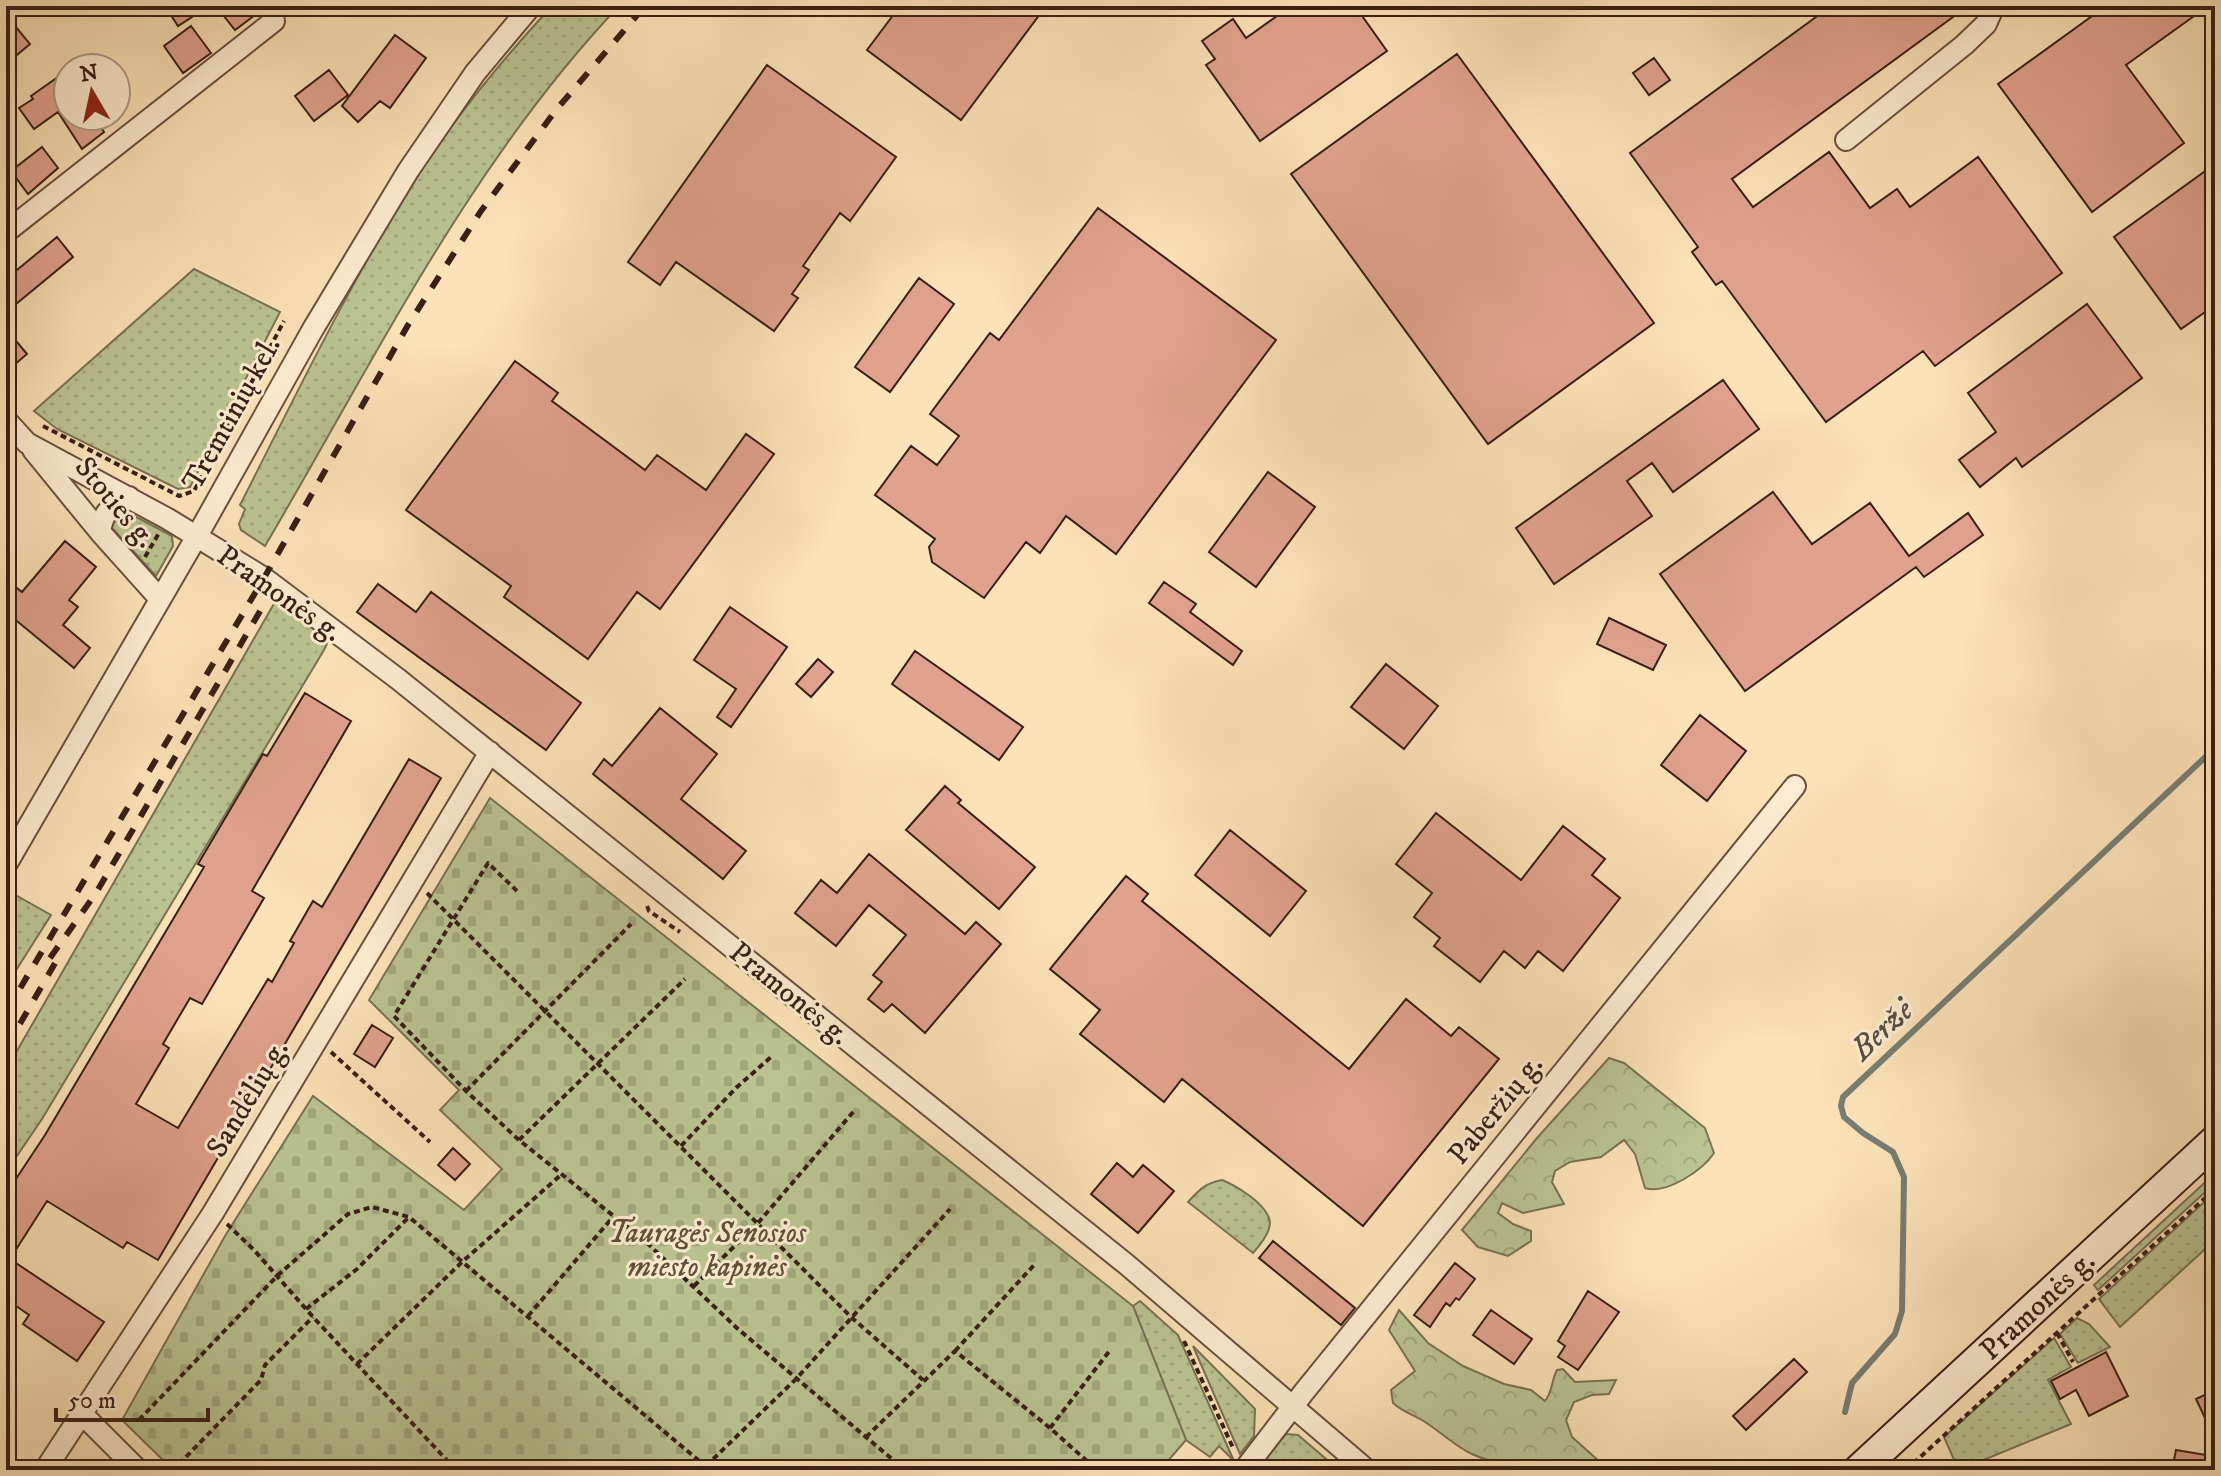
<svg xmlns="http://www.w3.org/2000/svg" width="2221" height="1476" font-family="'IM FELL DW Pica',serif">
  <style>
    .green { fill: url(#green-dots); stroke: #797254; stroke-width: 2 }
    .forest { fill: url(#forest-crowns); stroke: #797254; stroke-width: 2 }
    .cemetery { fill: url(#cemetery-stones); stroke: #797254; stroke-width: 2 }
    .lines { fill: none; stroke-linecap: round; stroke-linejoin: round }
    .stream { stroke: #767e74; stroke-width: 6 }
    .building { fill: #e1a28d; stroke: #381f15; stroke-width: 2 }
    .minor-casing { stroke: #69503e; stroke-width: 24 }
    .secondary-casing { stroke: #381f15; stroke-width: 34 }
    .path { stroke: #381f15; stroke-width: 4; stroke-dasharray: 6 4; stroke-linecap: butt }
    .minor { stroke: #fdecd0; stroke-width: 20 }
    .secondary { stroke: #fdecd0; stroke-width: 30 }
    .rail { stroke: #381f15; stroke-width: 6; stroke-dasharray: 14 14; stroke-linecap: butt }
    .labels { text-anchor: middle; stroke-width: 6; stroke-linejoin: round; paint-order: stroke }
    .street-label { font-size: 30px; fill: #381f15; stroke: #fdecd0 }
    .park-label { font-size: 30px; font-style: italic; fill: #5f513a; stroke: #fdecd0 }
    .water-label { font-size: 32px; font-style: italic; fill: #574e44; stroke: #fdecd0 }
  </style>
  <defs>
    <pattern id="green-dots" width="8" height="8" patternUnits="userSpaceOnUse" patternTransform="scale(2)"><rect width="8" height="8" fill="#bac492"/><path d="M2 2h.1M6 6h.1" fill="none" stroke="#a1a87d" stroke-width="1.8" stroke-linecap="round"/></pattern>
    <pattern id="forest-crowns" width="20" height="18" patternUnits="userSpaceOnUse" patternTransform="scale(2)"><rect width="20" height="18" fill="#bac492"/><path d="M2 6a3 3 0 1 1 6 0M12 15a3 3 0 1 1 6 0" fill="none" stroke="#a1a87d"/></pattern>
    <pattern id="cemetery-stones" width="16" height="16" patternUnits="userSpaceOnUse" patternTransform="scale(2)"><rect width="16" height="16" fill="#bac492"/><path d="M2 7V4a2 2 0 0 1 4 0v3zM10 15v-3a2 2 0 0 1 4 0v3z" fill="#a1a87d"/></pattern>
  </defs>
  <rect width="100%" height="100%" fill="#fce2b7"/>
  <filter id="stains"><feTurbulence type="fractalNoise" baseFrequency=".0025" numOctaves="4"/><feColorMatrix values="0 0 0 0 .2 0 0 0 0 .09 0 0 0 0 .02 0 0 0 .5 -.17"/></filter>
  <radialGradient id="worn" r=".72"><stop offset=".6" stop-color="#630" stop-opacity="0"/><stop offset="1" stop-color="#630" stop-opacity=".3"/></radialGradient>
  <path class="green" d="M552,6H619C470,163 374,361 265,546L241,530L239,524L245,509L240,505C294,399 346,290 410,188C450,123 500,62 552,6Z
    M194,269L280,312L190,487L178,489L57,429L34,411Z
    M119,512H127L172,536L173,546L156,576L112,528V522Z
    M275,602L329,639L324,650L42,1119L6,1172V1070Z
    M12,893L51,915L6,986V903Z
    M2215,1173V1183L2098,1290L2094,1285Z
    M1222,1180C1233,1184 1240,1189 1250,1196C1277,1217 1275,1228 1253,1253L1188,1202C1199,1190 1205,1183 1222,1180Z
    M2215,1192V1240L2120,1327L2099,1299Z
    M1140,1301L1178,1335L1234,1461L1219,1446L1210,1457L1186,1440L1133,1306Z
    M2077,1318L2089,1324L2110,1347L2078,1363L2060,1334Z
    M2054,1338L2071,1367L2048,1380L2071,1424L1969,1466L1956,1464L1944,1437Z
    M1193,1346L1255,1409L1254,1436L1240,1454Z
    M1286,1434L1298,1435L1339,1470H1255Z"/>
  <path class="forest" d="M1609,1058L1624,1063L1705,1128L1714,1153C1703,1170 1666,1195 1645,1188L1635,1154L1624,1140L1601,1157L1570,1162L1555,1171L1552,1182L1564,1204L1523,1213L1502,1203L1498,1213L1513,1224L1531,1231V1241L1508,1256L1478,1247L1462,1230L1537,1138Z
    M1399,1310L1428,1343L1463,1366L1504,1384L1531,1390L1545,1401C1553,1391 1551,1381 1557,1370L1563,1369L1575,1382L1616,1380L1609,1394L1592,1395L1574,1402L1566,1420L1572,1437L1601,1463L1596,1470C1556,1470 1503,1471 1466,1451C1452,1443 1439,1431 1425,1422C1414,1415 1403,1412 1393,1403L1391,1390L1415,1371L1389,1330Z"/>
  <path class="cemetery" d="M490,798L1133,1306L1186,1440L1160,1470H173L122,1420L225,1236L313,1096L464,1210L502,1169L440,1110L459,1090L369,1000Z"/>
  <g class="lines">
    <path class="stream" d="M1845,1412L1852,1383L1895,1334L1902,1311L1904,1177L1893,1152L1863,1133L1844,1117L1841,1106L1843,1097L2215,748"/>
  </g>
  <path class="building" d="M165,6H209L178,26Z
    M216,6H267L235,30Z
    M900,6H1046L961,120L867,50Z
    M1291,6H1355L1387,51L1260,141L1206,65L1215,59L1202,41L1233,19L1246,38Z
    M1831,6H1968L1732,179L1753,207L1829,152L1870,208L1897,189L1910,207L1978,157L2062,273L1935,366L1923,351L1826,422L1722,281L1716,285L1692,252L1698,247L1630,153Z
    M2106,6H2208L2126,65L2184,143L2092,212L1998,84Z
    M6,15L30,44L6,64Z
    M191,26L211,53L183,73L164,46Z
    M395,35L426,58L390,108L380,101L358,122L342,106Z
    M1457,54L1654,323L1488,444L1291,174Z
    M1654,58L1670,80L1649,95L1633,73Z
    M767,65L896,157L850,221L840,213L803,266L809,270L792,294L798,298L774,331L676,262L660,285L628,262Z
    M68,70V116H94L104,132L82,149L58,112L34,129L19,108L33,99L31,96Z
    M329,70L348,95L314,121L295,96Z
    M42,147L58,168L28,194L11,171Z
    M2215,164V305L2181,329L2114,237Z
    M1098,208L1276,340L1116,554L1066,516L1040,553L1026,542L984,598L932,562L929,547L935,539L875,495L911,446L937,465L959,436L930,414L990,333L999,340Z
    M57,237L73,257L16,304L6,292V279Z
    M919,278L954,304L890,392L855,367Z
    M2087,304L2142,378L2022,467L2016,458L1980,487L1959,460L1996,432L1968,393Z
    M6,329L27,354L6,372Z
    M515,361L558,393L552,401L645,470L657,455L706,490L746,434L774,454L660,609L637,592L588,659L504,597L511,586L406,510Z
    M1723,380L1759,429L1673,492L1652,463L1627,481L1652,516L1554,584L1516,528Z
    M1268,472L1315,507L1256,587L1209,552Z
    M1773,492L1812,544L1870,503L1909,556L1968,513L1983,535L1924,577L1916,567L1745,691L1660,574Z
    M65,541L96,567L69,600L78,607L63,625L90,648L74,668L6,612V579L22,592Z
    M1164,582L1196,604L1190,612L1242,651L1233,665L1149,603Z
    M378,584L416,612L431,592L581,703L546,750L357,612Z
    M730,607L787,647L731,727L717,717L736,689L694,660Z
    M1609,618L1666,645L1653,670L1597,644Z
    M915,651L1023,727L999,760L892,684Z
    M818,659L833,672L811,697L796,684Z
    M1386,664L1438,706L1404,749L1351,707Z
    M305,693L351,721L252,891L264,898L202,1004L190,998L163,1044L169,1048L136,1104L178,1128L268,979L272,982L294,943L290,941L313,901L322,907L409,759L441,778L158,1260L127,1242L123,1248L47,1201L10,1259L104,1322L77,1361L23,1324L29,1315L6,1299V1194L45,1135L204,867L198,864L263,754L267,756Z
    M660,708L717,754L681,799L746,851L723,879L593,774L604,759L612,766Z
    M1700,715L1746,751L1707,801L1661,765Z
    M945,786L961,800L958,803L1035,867L999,909L906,830Z
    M1436,813L1521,880L1563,826L1605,859L1592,875L1620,898L1563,971L1538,951L1525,968L1504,951L1480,982L1434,946L1440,938L1414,917L1432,893L1396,864Z
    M1230,830L1306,891L1270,936L1195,875Z
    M869,854L965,934L976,922L1001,944L925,1033L892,1004L884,1012L868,999L882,982L873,975L906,935L869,905L836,946L795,913L821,880L837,893Z
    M1126,876L1148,894L1142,901L1349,1069L1406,999L1451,1036L1459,1027L1499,1059L1363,1226L1182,1079L1164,1102L1080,1034L1100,1010L1050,969Z
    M372,1025L393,1038L375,1067L354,1054Z
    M453,1148L470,1164L455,1180L438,1165Z
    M1117,1163L1133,1177L1143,1165L1174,1191L1138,1233L1091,1194Z
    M1273,1241L1355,1308L1341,1325L1259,1258Z
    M1455,1263L1475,1279L1459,1300L1456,1298L1450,1306L1446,1303L1430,1327L1414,1315Z
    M1588,1291L1619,1312L1578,1370L1558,1357L1565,1346L1558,1341Z
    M1491,1310L1532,1339L1514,1364L1473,1335Z
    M2106,1352L2128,1396L2089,1416L2076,1390L2060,1399L2051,1381Z
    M1794,1359L1807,1372L1746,1430L1733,1416Z
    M2215,1390V1439L2196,1399Z
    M2176,1450L2206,1455L2203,1470H2172Z"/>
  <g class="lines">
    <defs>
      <path id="minor" d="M1846,140L1964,45L1986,24L1994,6
        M6,232L274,21
        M6,420L27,443L168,519L264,578L398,679L1126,1264L1367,1470
        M33,450L100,532L160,599
        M100,532C103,512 111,505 129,497
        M6,865L197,536L313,329L408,171L475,73L531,6
        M82,1414L138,1470
        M45,1470L213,1213L490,752
        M1244,1470L1304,1392L1795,786"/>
      <path id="secondary" d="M1859,1470L2215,1141"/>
    </defs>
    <use href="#minor" class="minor-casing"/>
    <use href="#secondary" class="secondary-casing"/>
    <path class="path" d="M43,426L179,496L194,491L284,321
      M145,557L159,533
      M517,891L488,863L394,1016L466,1091L519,1140L646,1242L738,1329L905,1470
      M427,893L851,1317L923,1380
      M647,906L649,911L680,932
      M331,1052L430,1142
      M466,1091L631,924
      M519,1140L685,979
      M681,1146L737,1087L771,1057
      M227,1224L254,1250L313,1317L456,1470
      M694,1286L758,1223L854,1111
      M306,1309L357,1269L408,1218
      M528,1316L613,1217
      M2057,1333L2073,1362
      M1184,1341L1234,1450
      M955,1351L1035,1264
      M357,1364L462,1262L562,1174
      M139,1420L278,1275L348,1214L372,1207L409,1217L710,1470
      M1050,1428L1111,1349
      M866,1437L955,1351L1050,1428L1097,1470
      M179,1464L261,1380L265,1365L313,1317
      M706,1466L796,1379L950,1209
      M687,1470L697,1461
      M1906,1470L2215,1189"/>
    <use href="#minor" class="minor"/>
    <use href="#secondary" class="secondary"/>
    <path class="rail" d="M50,958L96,893L263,606
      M6,1012L264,578L408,325L481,211L556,110L645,6
      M6,1048L62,951"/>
  </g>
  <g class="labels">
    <g class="street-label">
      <text transform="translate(231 413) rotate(-61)" y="10">Tremtinių kel.</text>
      <text transform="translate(116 502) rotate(50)" y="10">Stoties g.</text>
      <text transform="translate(280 593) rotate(35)" y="10">Pramonės g.</text>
      <text transform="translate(790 993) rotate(39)" y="10">Pramonės g.</text>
      <text transform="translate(247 1098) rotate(-59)" y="10">Sandėlių g.</text>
      <text transform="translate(1495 1109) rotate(-51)" y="10">Paberžių g.</text>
      <text transform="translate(2037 1305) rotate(-43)" y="10">Pramonės g.</text>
    </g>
    <g class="park-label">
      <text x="707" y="1242">Tauragės Senosios<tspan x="707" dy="34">miesto kapinės</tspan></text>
    </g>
    <g class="water-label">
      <text transform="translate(1881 1029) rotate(-43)" y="11">Beržė</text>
    </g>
  </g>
  <rect width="2221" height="1476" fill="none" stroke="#fce2b7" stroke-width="32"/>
  <rect x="8" y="8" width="2205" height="1460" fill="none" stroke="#381f15" stroke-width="4"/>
  <rect x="16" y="16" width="2189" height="1444" fill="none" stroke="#381f15" stroke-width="2"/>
  <g transform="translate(92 92) rotate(351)"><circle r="38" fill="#fdecd0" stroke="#ae9a85" stroke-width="2"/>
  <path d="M0-6L14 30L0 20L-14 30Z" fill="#8f2418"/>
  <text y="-12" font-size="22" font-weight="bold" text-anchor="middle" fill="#381f15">N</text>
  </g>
  <path d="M56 1408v12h152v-12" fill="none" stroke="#381f15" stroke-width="4"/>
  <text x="68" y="1408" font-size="24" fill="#381f15" stroke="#fdecd0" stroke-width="6" paint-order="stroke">50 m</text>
  <rect width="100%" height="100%" filter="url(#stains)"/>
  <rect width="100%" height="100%" fill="url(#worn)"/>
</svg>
